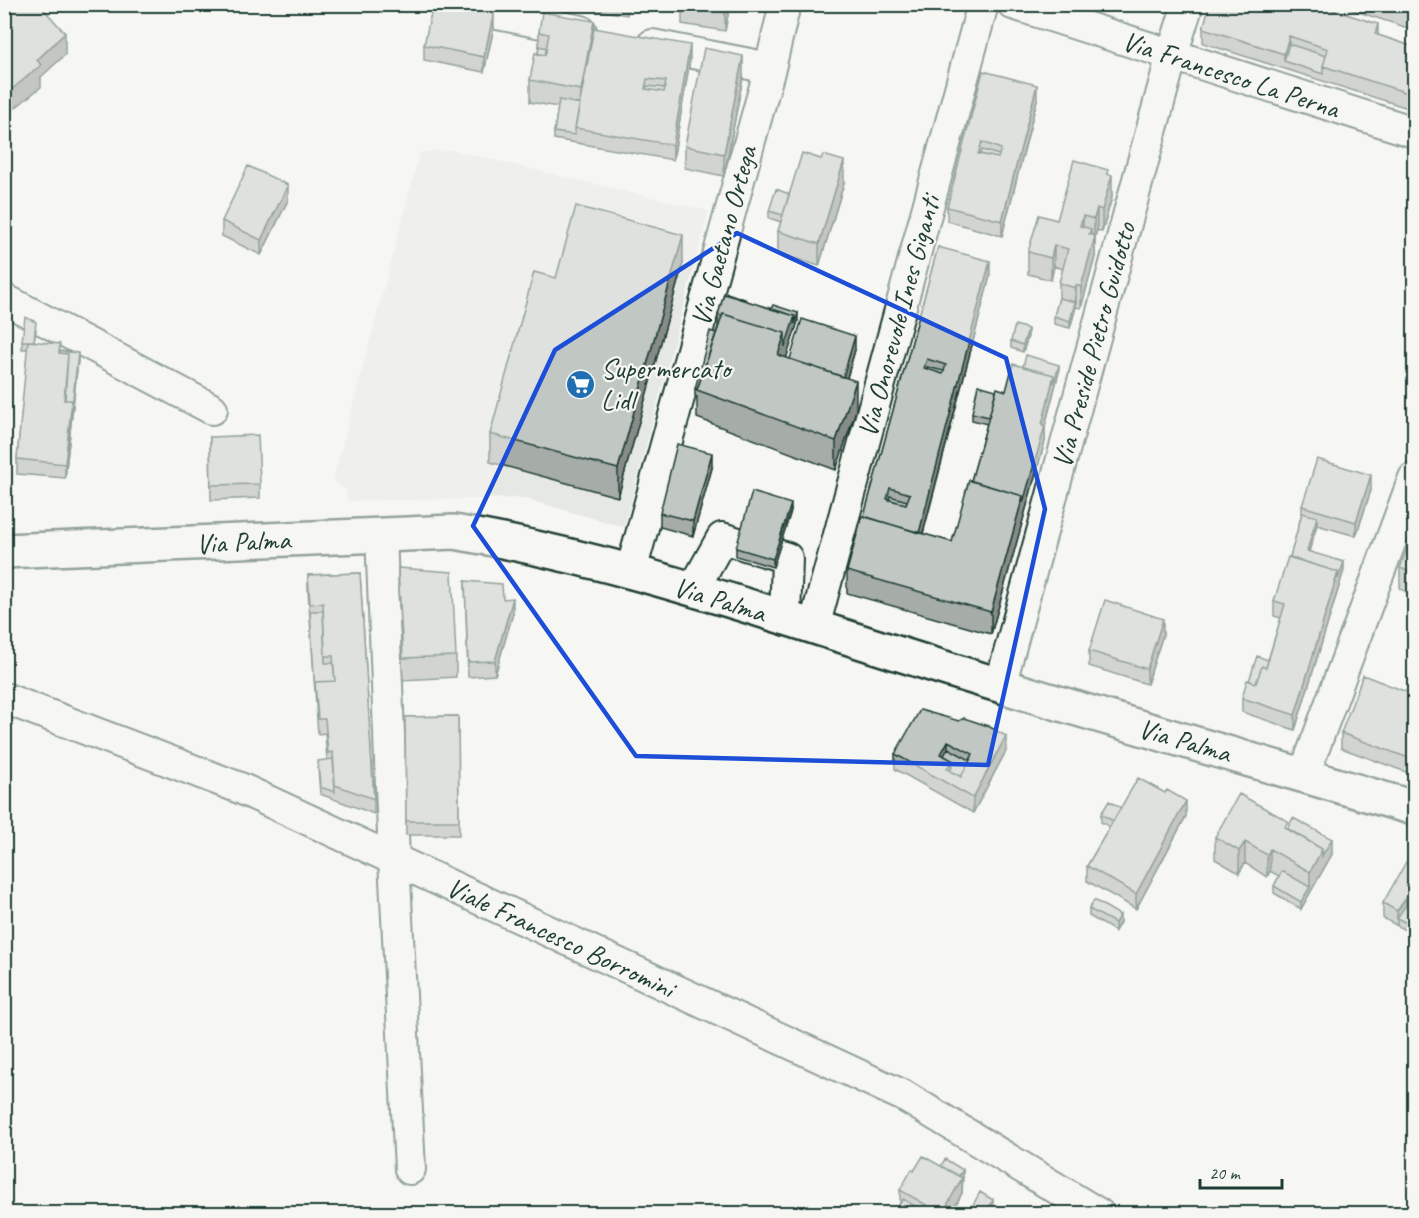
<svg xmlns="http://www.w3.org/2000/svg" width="1419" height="1218" font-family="Caveat,sans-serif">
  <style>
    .built { fill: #e6e8e4 }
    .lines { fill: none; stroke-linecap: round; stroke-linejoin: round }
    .minor-casing { stroke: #1f3d34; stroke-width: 34 }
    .major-casing { stroke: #1f3d34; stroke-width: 38 }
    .minor { stroke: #f6f6f2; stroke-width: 30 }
    .major { stroke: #f6f6f2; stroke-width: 33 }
    .wall { fill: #a6aca8; stroke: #1f3d34; stroke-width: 1.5 }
    .shaded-wall { fill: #878c88; stroke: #1f3d34; stroke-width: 1.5 }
    .building { fill: #c1c8c3; stroke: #1f3d34; stroke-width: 1.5; fill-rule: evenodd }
    .marked { fill: none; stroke: #1d4ed8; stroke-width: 4.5; stroke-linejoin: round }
    .labels { text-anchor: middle; stroke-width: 4.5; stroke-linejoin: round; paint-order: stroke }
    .street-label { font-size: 28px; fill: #1f3d34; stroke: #f6f6f2 }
    .poi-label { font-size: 28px; fill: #1f3d34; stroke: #f6f6f2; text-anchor: start }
  </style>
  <rect width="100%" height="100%" fill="#f6f6f2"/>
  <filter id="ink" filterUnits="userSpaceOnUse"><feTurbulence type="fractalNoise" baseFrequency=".0167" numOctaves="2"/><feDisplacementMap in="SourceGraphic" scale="12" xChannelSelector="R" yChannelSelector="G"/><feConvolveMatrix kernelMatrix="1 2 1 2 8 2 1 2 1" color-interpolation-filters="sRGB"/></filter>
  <g filter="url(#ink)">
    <path class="built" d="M452,150L709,211L624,527L522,498L347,501L346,490L333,480L420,152Z"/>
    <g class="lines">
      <defs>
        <path id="minor" d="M1013,4L1414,132
          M468,8L581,31
          M652,45L770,68
          M4,299L212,409
          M381,534L394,860L410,1169
          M631,571L770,68L785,4
          M693,590L722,538L787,558L785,619
          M814,627L983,4
          M1000,686L1172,55L1188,4
          M4,698L240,788L904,1096L1099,1214
          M1304,775L1414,478"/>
        <path id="major" d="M4,551L454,532C616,559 771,614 928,663C1089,714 1252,760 1414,808"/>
      </defs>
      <use href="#minor" class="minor-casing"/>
      <use href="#major" class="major-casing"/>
      <use href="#minor" class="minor"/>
      <use href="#major" class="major"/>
    </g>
    <path class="wall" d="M578,4H629L627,15L578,7Z
      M682,4H730L725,31L682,24Z
      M1334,4H1414V30Z
      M494,27L484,72L424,60V45Z
      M594,28L690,60L673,160L554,139V132L558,107L530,102V80L538,54L539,46V32Z
      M1203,28L1378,35L1414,47V110L1203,43Z
      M983,71L1037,100L1002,236L947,221V207Z
      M743,77L724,176L685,168V146Z
      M1108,174L1112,197L1102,232L1097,230L1095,236V257L1081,308L1076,307L1070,328L1054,324V316L1059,298V283L1063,269L1054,266L1051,280L1028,274V252L1057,220Z
      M844,183L819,266L778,253V231L781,222L769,218V211L789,194Z
      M288,200L261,255L222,236V221Z
      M938,247L990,276L923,534L952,542L971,481L987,424L972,420V413L996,390L1006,391L1023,367L1059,372L1045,426V441L991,634L847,593V571L864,516Z
      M683,263L618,497L490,462V434Z
      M745,300L798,321L786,358L790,359L855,350L847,378L856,410L836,470L697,418V397L695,396V389L718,327V315Z
      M36,330L34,341L60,351L78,360L65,478L17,474V459L28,349H22V341Z
      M1028,336L1023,352L1011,348V341Z
      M210,437L260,484V498L211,500Z
      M712,468L693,536L660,527V513Z
      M1371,490L1356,536L1317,525L1309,551L1344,570L1295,730L1242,712V698L1249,681L1268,660L1281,618L1274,616V601L1290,557L1302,513V506Z
      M791,511L773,567L736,556V548Z
      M1414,530V595L1400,589V568Z
      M398,568L456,656V677L403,680L398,590Z
      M360,573L374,799V814L320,794L318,768L327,760L325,733L318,734L308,590V575Z
      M465,581L503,599L513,613L495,675L468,677Z
      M1163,634L1147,684L1089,666V651Z
      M1414,687V775L1341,748V733L1412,694Z
      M458,716L459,835H406L405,717Z
      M959,721L1006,751L973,813L895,769V754Z
      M1121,808L1186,816L1136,909L1087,881V866L1110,827L1101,822V814Z
      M1288,828L1332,854L1301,909L1274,893V886L1279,876L1270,871L1267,877L1245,863L1239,873L1215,859V837Z
      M1414,857V935L1383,918V903Z
      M1089,909L1120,922L1115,931L1089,916Z
      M1414,1049V1071L1411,1069V1054Z
      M941,1166L963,1177L962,1193L951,1214H897V1208L900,1204V1190L914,1171Z"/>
    <path class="shaded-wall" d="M726,4H730L725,31V10Z
      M494,12V27L484,72V57Z
      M594,21V43L581,104V90Z
      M1378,24V39L1375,34Z
      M65,33V55L41,77V87L4,117V96L37,60Z
      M1289,36V51L1284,61V54Z
      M690,45V60L673,160V145Z
      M743,56V77L724,176V154Z
      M1037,85V100L1002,236V221Z
      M844,161V183L819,266V244Z
      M1108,170V186L1112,175V197L1102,232V210L1107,174Z
      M288,185V200L261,255V240Z
      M1097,208V230L1089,256V234L1091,229V244L1094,233V219Z
      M1083,216V238L1080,226Z
      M683,235V263L618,497V469Z
      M1095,236V257L1081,308V287Z
      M1054,245V266L1051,280V258Z
      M990,261V276L917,555V540Z
      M1076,285V307L1070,328V321L1075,302V288Z
      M798,313V321L795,331L778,384V355L785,333L795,316Z
      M1028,329V336L1023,352V345Z
      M855,336V350L839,404V390Z
      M78,353V360L72,415V408Z
      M1059,365V372L1044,430L1045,426V441L991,634V612L1023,496L1054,375Z
      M856,381V410L836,470V441Z
      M72,400V415L65,478V464Z
      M712,453V468L693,536V521Z
      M1371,475V490L1356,536V522Z
      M791,504V511L773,567V559Z
      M1317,517V525L1307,558V551Z
      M1344,562V570L1295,730V715L1338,572Z
      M513,598V613L495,675V661Z
      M1163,619V634L1147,684V669Z
      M1006,736V751L973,813V798Z
      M948,741V756L941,762V754Z
      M952,760V775L947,769Z
      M1186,801V816L1136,909V894Z
      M1332,839V854L1301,909V902L1310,887V872L1322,849Z
      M1245,842V863L1239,873V851Z
      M1270,849V871L1267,877V855Z
      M1406,898V913L1397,918V926V911Z
      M1120,915V922L1115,931V923Z
      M963,1170V1177L959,1184L962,1178V1193L951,1214H942L956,1182Z
      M993,1200V1207L989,1214H985Z"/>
    <path class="building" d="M4,4H39L65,33L37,60L41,65L4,96Z
      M433,4H458L494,12L484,57L424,45Z
      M695,4H726L725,10Z
      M1210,4H1314L1378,24L1375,34L1414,47V95L1323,66L1328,49L1289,36L1284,54L1203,28Z
      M1403,4H1414V8Z
      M542,12L594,21L581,90L530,80L535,53L545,55L549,34L539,32Z
      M594,28L690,45L673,145L575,128ZM647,79L666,81L664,92L645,89Z
      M1289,44L1326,56L1323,66V74L1284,61Z
      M539,46L547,48L545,55L538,54Z
      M704,48L743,56L724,154L685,146Z
      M983,71L1037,85L1002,221L947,207ZM982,142L1001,149L998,158L978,154Z
      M647,86L665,88L664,92L646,89Z
      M559,100L580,104L575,128V135L554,132Z
      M982,150L999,155L998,158L980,154Z
      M802,153L821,159L823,155L844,161L819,244L778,231Z
      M1074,160L1108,170L1107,174L1112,175L1102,210L1097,208L1094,219L1083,216L1080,226L1091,229L1089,234L1095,236L1081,287L1076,285L1075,288L1059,283L1068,249L1054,245L1051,258L1028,252L1039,215L1057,220Z
      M248,166L288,185L261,240L222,221Z
      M776,189L789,194L783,215L769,211Z
      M576,206L683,235L618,469L490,434L534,272L556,278Z
      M938,247L990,261L919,533L864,516ZM927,359L946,365L943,374L924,368ZM890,488L910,494L906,504L887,499Z
      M727,293L745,299L744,300L726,294Z
      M724,294L795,316L785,347V333L723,314L722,316L718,315Z
      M1059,298L1075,302L1070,321L1054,316Z
      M773,305L798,313L795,324V316L771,309Z
      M723,314L785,333L778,355L856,381L836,441L697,390Z
      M25,317L36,322L34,341H22Z
      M802,319L855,336L843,377L790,359Z
      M1015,325L1028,329L1023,345L1011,341Z
      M710,331L716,333L697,389H695Z
      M28,341L60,344L59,353L68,354L64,400H72L65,464L17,459Z
      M60,351L78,353L72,408V400H65L68,354L60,353Z
      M1026,355L1059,365L1054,383V375L1023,367Z
      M1013,364L1054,375L1042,425L1045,426L1023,503V496L971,481L997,388L1006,391Z
      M927,367L944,371L943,374L927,369Z
      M978,385L996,390L989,417L972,413Z
      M258,435L260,484L211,485L210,437Z
      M677,444L712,453L693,521L660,513Z
      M1317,459L1371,475L1356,522L1302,506Z
      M969,480L1023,496L991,612L847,571L862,516L952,542Z
      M752,492L791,504L773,559L736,548Z
      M890,496L907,501L906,504L889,500Z
      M1302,513L1317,517L1307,551L1344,562L1338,579V572L1290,557Z
      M1414,530V573L1400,568Z
      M1288,557L1338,572L1295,715L1242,698L1247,680L1256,683L1262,666L1266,668L1285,604L1274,601Z
      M398,568L452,572L456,656L403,658Z
      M360,573L374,799L335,785L333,752L328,753L325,719H318L315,682L335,681L333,656H325L323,603L310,604L308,575Z
      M465,581L502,584L503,599L513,598L495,661L468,662Z
      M1105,600L1163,619L1147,669L1089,651Z
      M310,611H323L325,663H333L335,681L315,682V690Z
      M1257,656L1268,660L1266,668L1262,666L1256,683L1249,681Z
      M1363,675L1412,694L1414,687V760L1341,733Z
      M920,710L959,721L964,718L988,726L1006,736L973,798L895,754ZM948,741L973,754L961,777L947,769L952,760L941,754Z
      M458,716L459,821H406L405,717Z
      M948,748L970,760L961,777L950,771L952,767V760L944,756Z
      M333,759L335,792L320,787L318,761Z
      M1138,778L1165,793L1167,790L1186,801L1136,894L1087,866Z
      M1239,794L1288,821L1285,827L1322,849L1310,872L1270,849L1267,855L1245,842L1239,851L1215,837Z
      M1109,801L1121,808L1113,821L1101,814Z
      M1293,818L1332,839L1322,856V849L1287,829Z
      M1410,855L1414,857V903L1406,898L1397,911L1383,903Z
      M1282,871L1310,887L1301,902L1274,886Z
      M1094,900L1120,915L1115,923L1089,909Z
      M1406,905L1413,909L1408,917V924L1397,918Z
      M1414,906V921L1408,917Z
      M923,1156L962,1178L942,1214L900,1190L912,1169L914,1171Z
      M945,1159L963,1170L959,1176L941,1166Z
      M980,1192L993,1200L985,1214H968Z
      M903,1199L921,1210L919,1214H906L897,1208Z"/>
  </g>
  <path d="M0 0H1419V1218H0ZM737,233L1006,358L1045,509L988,765L636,756L473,526L555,350Z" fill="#f6f6f2" fill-opacity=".55" fill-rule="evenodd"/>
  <path class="marked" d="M737,233L1006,358L1045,509L988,765L636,756L473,526L555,350Z"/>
  <defs>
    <symbol id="supermarket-disc" viewBox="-11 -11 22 22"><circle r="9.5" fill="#1f6fb2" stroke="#f6f6f2"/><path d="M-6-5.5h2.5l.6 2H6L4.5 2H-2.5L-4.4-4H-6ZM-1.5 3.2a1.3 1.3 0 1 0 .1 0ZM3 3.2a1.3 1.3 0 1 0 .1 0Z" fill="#fff"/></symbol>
  </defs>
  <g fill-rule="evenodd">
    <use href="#supermarket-disc" x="564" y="368" width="33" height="33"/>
  </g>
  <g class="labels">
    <g class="street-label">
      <text transform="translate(1231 74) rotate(18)" y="10">Via Francesco La Perna</text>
      <text transform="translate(723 236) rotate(-75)" y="10">Via Gaetano Ortega</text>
      <text transform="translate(898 316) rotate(-75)" y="10">Via Onorevole Ines Giganti</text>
      <text transform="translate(1093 345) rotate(-75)" y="10">Via Preside Pietro Guidotto</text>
      <text transform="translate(243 541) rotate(-3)" y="10">Via Palma</text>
      <text transform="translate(720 599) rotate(17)" y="10">Via Palma</text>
      <text transform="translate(1185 740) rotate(16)" y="10">Via Palma</text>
      <text transform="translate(561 937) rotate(25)" y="10">Viale Francesco Borromini</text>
    </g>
    <g class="poi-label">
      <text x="601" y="378">Supermercato<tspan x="601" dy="32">Lidl</tspan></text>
    </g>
  </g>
  <rect width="1419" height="1218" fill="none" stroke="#f6f6f2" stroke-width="24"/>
  <rect x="12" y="12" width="1395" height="1194" fill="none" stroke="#1f3d34" stroke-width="2" filter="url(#ink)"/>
  <path d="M1200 1179v9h82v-9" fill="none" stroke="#1f3d34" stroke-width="3"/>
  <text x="1209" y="1179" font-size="18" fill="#1f3d34" stroke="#f6f6f2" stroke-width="4.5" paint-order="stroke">20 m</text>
</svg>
